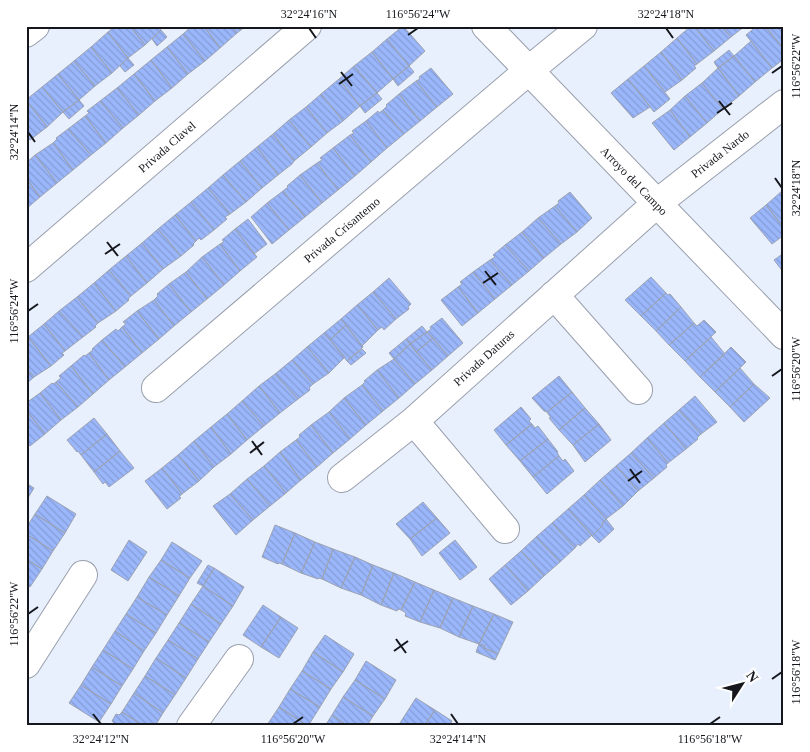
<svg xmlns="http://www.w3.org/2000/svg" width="810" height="752" font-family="'Times New Roman',serif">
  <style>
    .building { fill: url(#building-back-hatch); stroke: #9ca2b0 }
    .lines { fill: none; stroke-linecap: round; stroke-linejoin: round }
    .street-casing { stroke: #999fac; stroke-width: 30 }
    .secondary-casing { stroke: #999fac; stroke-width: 30 }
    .street { stroke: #fff; stroke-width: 28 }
    .secondary { stroke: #fff; stroke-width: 28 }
    .ticks { fill: none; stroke: #15171c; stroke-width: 2 }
    .labels { text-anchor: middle; stroke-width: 4.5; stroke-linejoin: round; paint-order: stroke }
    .street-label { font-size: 12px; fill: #15171c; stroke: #fff }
    .neatline { fill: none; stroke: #15171c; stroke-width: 2 }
    .ticks-label { font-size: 12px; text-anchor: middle; fill: #15171c }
  </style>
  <defs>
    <pattern id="building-back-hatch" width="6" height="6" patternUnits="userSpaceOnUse" patternTransform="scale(1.25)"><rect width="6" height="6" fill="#9bb7fb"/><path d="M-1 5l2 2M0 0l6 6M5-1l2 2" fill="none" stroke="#859dd7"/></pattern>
  </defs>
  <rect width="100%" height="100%" fill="#e8effd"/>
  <path class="building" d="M115,26H130L145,45L128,58L108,32Z
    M130,26H158L161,30L145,45Z
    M192,26H204L220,48L205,61L183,34Z
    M204,26H232L237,33L220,48Z
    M232,26H246L237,33Z
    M403,26L425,51L409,66L387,39Z
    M691,26H694L714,51L697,64L677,38Z
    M694,26H721L731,37L714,51Z
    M721,26H745L731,37Z
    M757,26H765L784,49V59L772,68L746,35Z
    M770,26H784V49L767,29Z
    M161,30L167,37L157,46L152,39Z
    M108,32L128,58L112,73L91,47Z
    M183,34L205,61L188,74L167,47Z
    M677,38L697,64L694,66L696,68L682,80L661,52Z
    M387,39L409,66L393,79L372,52Z
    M751,41L772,68L755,82L734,56Z
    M91,47L112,73L95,86L74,61Z
    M167,47L188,74L172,88L151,60Z
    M729,50L734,56L718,68L714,62Z
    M372,52L393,79L377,93L354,66Z
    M661,52L682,80L665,92L644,66Z
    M734,56L755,82L739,96L718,68Z
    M128,58L134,65L125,72L120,66Z
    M151,60L172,88L155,101L134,74Z
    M74,61L95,86L79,100L58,74Z
    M354,66L377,93L360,106L339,79Z
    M409,66L414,72L398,86L393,79Z
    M644,66L670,99L654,112L628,79Z
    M431,68L453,94L437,107L416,81L420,79L419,77Z
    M718,68L739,96L723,109L702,83Z
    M58,74L79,100L63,112L42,87Z
    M134,74L155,101L139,115L117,88Z
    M339,79L360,106L343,121L321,94Z
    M628,79L650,107L633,118L611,93Z
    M416,81L437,107L420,121L399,94Z
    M702,83L723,109L707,123L685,96Z
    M42,87L63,112L47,127L26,100Z
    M117,88L139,115L123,128L100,101Z
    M377,93L382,99L365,113L360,106Z
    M321,94L343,121L327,133L306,107Z
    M399,94L420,121L404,134L383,110L387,106L386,105Z
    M685,96L707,123L690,137L670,110Z
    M26,100L47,127L30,140L26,135Z
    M79,100L84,106L69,119L63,112Z
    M100,101L123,128L106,143L85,116L89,113L87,111Z
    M306,107L327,133L311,147L289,120Z
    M383,110L404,134L387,148L366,121L378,111L379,113Z
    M670,110L690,137L674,150L652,123Z
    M85,116L106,143L91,155L68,129Z
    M289,120L311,147L294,161L273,134Z
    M366,121L387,148L371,162L350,135L354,133L352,131Z
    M68,129L91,155L73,170L53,143L57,139L56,138Z
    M273,134L294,161L292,164L278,175L257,147Z
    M350,135L371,162L355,176L333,148Z
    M53,143L73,170L57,183L35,155Z
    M257,147L278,175L262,188L240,161Z
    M333,148L355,176L338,190L317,163L322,160L320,158Z
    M35,155L57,183L40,197L26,178V163Z
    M240,161L262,188L246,202L223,175Z
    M317,163L338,190L322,203L300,175Z
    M223,175L246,202L230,214L208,188Z
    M300,175L322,203L305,217L283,191L288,187L287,186Z
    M26,178L40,197L26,209Z
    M208,188L230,214L225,217L227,219L214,230L191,202Z
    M283,191L305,217L289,230L267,203Z
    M782,191L784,193V228L766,205Z
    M570,192L592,218L577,232L555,206L559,203L558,201Z
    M191,202L214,230L201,240L199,238L196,241L175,215Z
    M267,203L289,230L272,244L251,217Z
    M766,205L784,228V235L772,244L750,218Z
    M555,206L577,232L561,244L538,218Z
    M175,215L196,241L193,244L194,245L181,256L158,229Z
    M538,218L561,244L544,258L522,232Z
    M248,219L267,244L254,254L235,229Z
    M158,229L181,256L163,269L142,243Z
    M235,229L257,257L240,271L220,244L224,242L222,240Z
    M522,232L544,258L529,271L505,245Z
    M142,243L163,269L147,283L126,256Z
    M220,244L240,271L224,285L202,257Z
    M505,245L529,271L512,285L490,260L495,257L493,255Z
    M784,253V273L774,260Z
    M126,256L147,283L131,296L109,270Z
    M202,257L224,285L207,299L186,272Z
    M490,260L512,285L495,299L473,272Z
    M109,270L131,296L128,299L129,300L116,311L94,283Z
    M186,272L207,299L191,312L169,284Z
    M473,272L495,299L478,313L458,287L462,284L460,282Z
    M651,277L666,293L641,316L625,300Z
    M389,278L411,304L408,307L409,309L396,319L373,292Z
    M94,283L116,311L98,323L77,297Z
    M169,284L191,312L174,326L154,300L158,296L157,294Z
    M458,287L478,313L462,326L441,300Z
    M373,292L396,319L384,330L382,327L378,330L357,305Z
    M666,293L668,295L670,294L681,307L656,331L641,316Z
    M77,297L98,323L95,326L96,327L83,337L59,311Z
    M154,300L174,326L159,339L137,311Z
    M357,305L378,330L362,346L341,319Z
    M681,307L694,323L669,345L656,331Z
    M59,311L83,337L65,351L44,324Z
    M137,311L159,339L142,353L122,327L126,324L123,322Z
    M442,318L463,343L448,356L427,332L431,329L430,327Z
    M341,319L346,325L330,340L324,333Z
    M704,320L716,332L685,361L669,345L694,323L697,326Z
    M44,324L65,351L62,353L64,355L51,366L28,337Z
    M346,325L363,347L347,361L330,340Z
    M422,326L427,332L410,344L406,339Z
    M122,327L142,353L125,367L102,340L116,329L118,331Z
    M427,332L433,338L416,352L410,344Z
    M324,333L345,357L329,373L307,347Z
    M28,337L51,366L34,377L26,368V339Z
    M711,337L725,354L700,377L685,361Z
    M433,338L448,356L432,370L416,352Z
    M406,339L410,344L394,359L389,353Z
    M102,340L125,367L109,380L89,353L93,350L92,349Z
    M410,344L432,370L415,384L394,359Z
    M307,347L329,373L313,384L292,360Z
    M731,347L746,362L715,392L700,377Z
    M362,349L366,353L351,365L347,361Z
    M89,353L109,380L93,394L71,366L84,355L85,356Z
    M394,359L415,384L399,398L377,370Z
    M292,360L313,384L309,388L310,390L298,399L275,374Z
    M71,366L93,394L78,407L56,382L61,378L59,376Z
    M26,368L34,377L26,384Z
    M740,368L754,384L730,407L715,392Z
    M377,370L399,398L383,411L362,385L365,382L364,381Z
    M275,374L298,399L280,413L259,386Z
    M559,376L572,392L547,412L544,411L532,398Z
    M56,382L78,407L61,420L40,393L52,383L53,384Z
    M754,384L770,398L744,422L730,407Z
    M362,385L383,411L366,425L344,398Z
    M259,386L280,413L264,426L242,401Z
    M572,392L585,408L559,430L549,418H551L547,412Z
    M40,393L61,420L45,434L26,410V403Z
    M695,396L717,422L701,434L679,410Z
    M344,398L366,425L350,439L329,412Z
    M242,401L264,426L247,440L227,414Z
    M521,407L531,419L529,421L532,424L506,445L494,430Z
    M585,408L599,424L573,445L559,430Z
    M26,410L45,434L30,446L26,442Z
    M679,410L701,434L697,438L698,439L686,449L664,423Z
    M329,412L350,439L333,453L311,425Z
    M227,414L247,440L231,454L211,427Z
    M94,418L107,434L81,455L78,451L77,452L67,440Z
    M664,423L686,449L668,463L647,438Z
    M532,424L535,428L538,426L548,439L520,461L506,445Z
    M599,424L611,440L585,462L573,445Z
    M311,425L333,453L317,467L296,440L300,437L299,435Z
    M211,427L231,454L214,467L194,441Z
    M107,434L120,451L94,472L81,455Z
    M647,438L668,463L666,465L667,467L654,478L631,453Z
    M548,439L558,452H557L559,456L533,477L520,461Z
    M296,440L317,467L301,480L280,452Z
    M194,441L214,467L199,481L178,455Z
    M120,451L134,468L109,487L105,482L103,484L94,472Z
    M280,452L301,480L286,493L264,466Z
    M631,453L654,478L638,491L616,466Z
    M178,455L199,481L182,494L162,468Z
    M559,456L563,461L565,459L574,471L547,494L533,477Z
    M264,466L286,493L270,506L247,479Z
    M616,466L638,491L623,506L600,480Z
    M162,468L182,494L179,497L181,498L167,509L145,481Z
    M247,479L270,506L253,520L230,494Z
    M600,480L623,506L606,519L584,495Z
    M26,483L34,488L26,501Z
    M230,494L253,520L236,535L213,506Z
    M584,495L606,519L602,524L603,525L592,536L568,509Z
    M47,496L76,514L65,533L35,514Z
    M423,502L437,518L410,539L396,524Z
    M568,509L592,535L580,546L578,544L575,548L552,523Z
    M35,514L65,533L53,551L26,534V528Z
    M437,518L450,533L422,556L410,539Z
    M606,519L614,529L599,543L592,536L603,525L602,524Z
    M552,523L575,548L560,562L536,537Z
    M275,525L295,533L282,564L279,563L278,564L262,557Z
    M295,533L315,542L301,573L282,564Z
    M26,534L53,551L42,569L26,559Z
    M536,537L560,562L544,576L521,551Z
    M129,540L147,552L128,581L111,570Z
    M455,540L477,567L460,580L439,553Z
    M172,542L202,561L190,578L161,560Z
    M315,542L333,549L322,579L318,578V579L301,573Z
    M333,549L355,557L341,588L322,579Z
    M521,551L544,576L528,591L505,565Z
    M355,557L373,565L361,595L341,588Z
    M26,559L42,569L30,587L26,584Z
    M161,560L190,578L179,596L149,577Z
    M208,565L214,568L203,586L197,583Z
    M373,565L394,573L381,605L361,595Z
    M505,565L528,591L511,605L489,579Z
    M214,568L244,587L233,606L203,586Z
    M394,573L415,582L401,610L398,609L397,611L381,605Z
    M149,577L179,596L167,615L137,597Z
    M415,582L434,590L420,622L405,616L406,613L401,610Z
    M203,586L233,606L221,624L191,604Z
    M434,590L453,598L440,628L420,622Z
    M137,597L167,615L156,633L126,614Z
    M453,598L473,606L459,637L440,628Z
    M191,604L221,624L209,642L179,623Z
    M263,605L281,617L261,647L243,635Z
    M473,606L494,614L479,644L459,637Z
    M126,614L156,633L144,651L115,631Z
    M494,614L513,622L498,654L484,648L485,646L479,644Z
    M281,617L298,628L279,658L261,647Z
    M179,623L209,642L198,659L168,640Z
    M115,631L144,651L133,669L103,650Z
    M325,635L354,654L343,672L313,652Z
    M168,640L198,659L186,678L156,658Z
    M479,644L485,646L484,648L498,654L495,660L476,652Z
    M103,650L133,669L122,686L92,667Z
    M313,652L343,672L331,689L302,671Z
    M156,658L186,678L175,695L145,676Z
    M366,661L396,680L385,699L355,680Z
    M92,667L122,686L111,704L81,685Z
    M302,671L331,689L320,707L290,689Z
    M145,676L175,695L163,713L134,693Z
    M355,680L385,699L373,716L343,697Z
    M81,685L111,704L99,722L69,703Z
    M290,689L320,707L308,726L279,707Z
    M134,693L163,713L155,726H144L122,712Z
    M343,697L373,716L367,726H348L332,715Z
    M416,698L435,710L424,726H398Z
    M279,707L308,726L267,725Z
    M435,710L452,721L449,726H424Z
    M122,712L144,726H113L114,723L112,721L116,714L119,715Z
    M332,715L348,726H325Z"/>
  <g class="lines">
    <defs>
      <path id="street" d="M26,33L35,26
        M26,268L307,26
        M554,295L638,390
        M156,388L528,71L583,26
        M414,421L505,529
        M342,478L414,421L656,204L784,104
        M26,664L83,575
        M191,726L239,659"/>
      <path id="secondary" d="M486,26L784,335"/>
    </defs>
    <use href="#street" class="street-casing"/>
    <use href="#secondary" class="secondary-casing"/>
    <use href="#street" class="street"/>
    <use href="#secondary" class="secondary"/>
  </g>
  <path class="ticks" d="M309,28L316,38M666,28L673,38M408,35L418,28M341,72L352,86M772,73L782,66M339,84L353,74M719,101L730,115M717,113L732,103M28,132L35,142M775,178L782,188M107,242L118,256M105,254L120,244M485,271L496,285M483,283L498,273M28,311L38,304M772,376L782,369M252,441L262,455M250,453L264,442M630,469L640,483M628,481L642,471M28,614L38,607M396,639L406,653M394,651L408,641M772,679L782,672M93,714L101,724M451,714L458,724M293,724L303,717M710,724L720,717"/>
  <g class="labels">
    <g class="street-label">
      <text transform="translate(167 147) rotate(-41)" y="4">Privada Clavel</text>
      <text transform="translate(720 154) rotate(-38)" y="4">Privada Nardo</text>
      <text transform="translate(634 181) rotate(46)" y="4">Arroyo del Campo</text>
      <text transform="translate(342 230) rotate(-40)" y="4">Privada Crisantemo</text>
      <text transform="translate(484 358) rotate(-42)" y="4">Privada Daturas</text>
    </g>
  </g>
  <rect width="810" height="752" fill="none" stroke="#ffffff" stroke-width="55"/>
  <g transform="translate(742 684) rotate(54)" stroke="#ffffff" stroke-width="4" paint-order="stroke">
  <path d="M0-4L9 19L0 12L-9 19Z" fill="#15171c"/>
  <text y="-8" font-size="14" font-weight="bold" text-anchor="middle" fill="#15171c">N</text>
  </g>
  <rect x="28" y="28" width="754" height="696" class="neatline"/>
  <g class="ticks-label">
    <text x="309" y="18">32°24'16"N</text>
    <text x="418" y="18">116°56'24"W</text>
    <text x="666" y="18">32°24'18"N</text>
    <text transform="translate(796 66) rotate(-90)" y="4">116°56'22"W</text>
    <text transform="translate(14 132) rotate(-90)" y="4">32°24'14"N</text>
    <text transform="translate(796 188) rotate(-90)" y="4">32°24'18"N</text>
    <text transform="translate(14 311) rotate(-90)" y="4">116°56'24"W</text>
    <text transform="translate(796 369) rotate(-90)" y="4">116°56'20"W</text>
    <text transform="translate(14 614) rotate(-90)" y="4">116°56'22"W</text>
    <text transform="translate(796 672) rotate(-90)" y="4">116°56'18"W</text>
    <text x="101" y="743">32°24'12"N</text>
    <text x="293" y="743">116°56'20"W</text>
    <text x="458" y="743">32°24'14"N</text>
    <text x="710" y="743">116°56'18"W</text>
  </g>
</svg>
